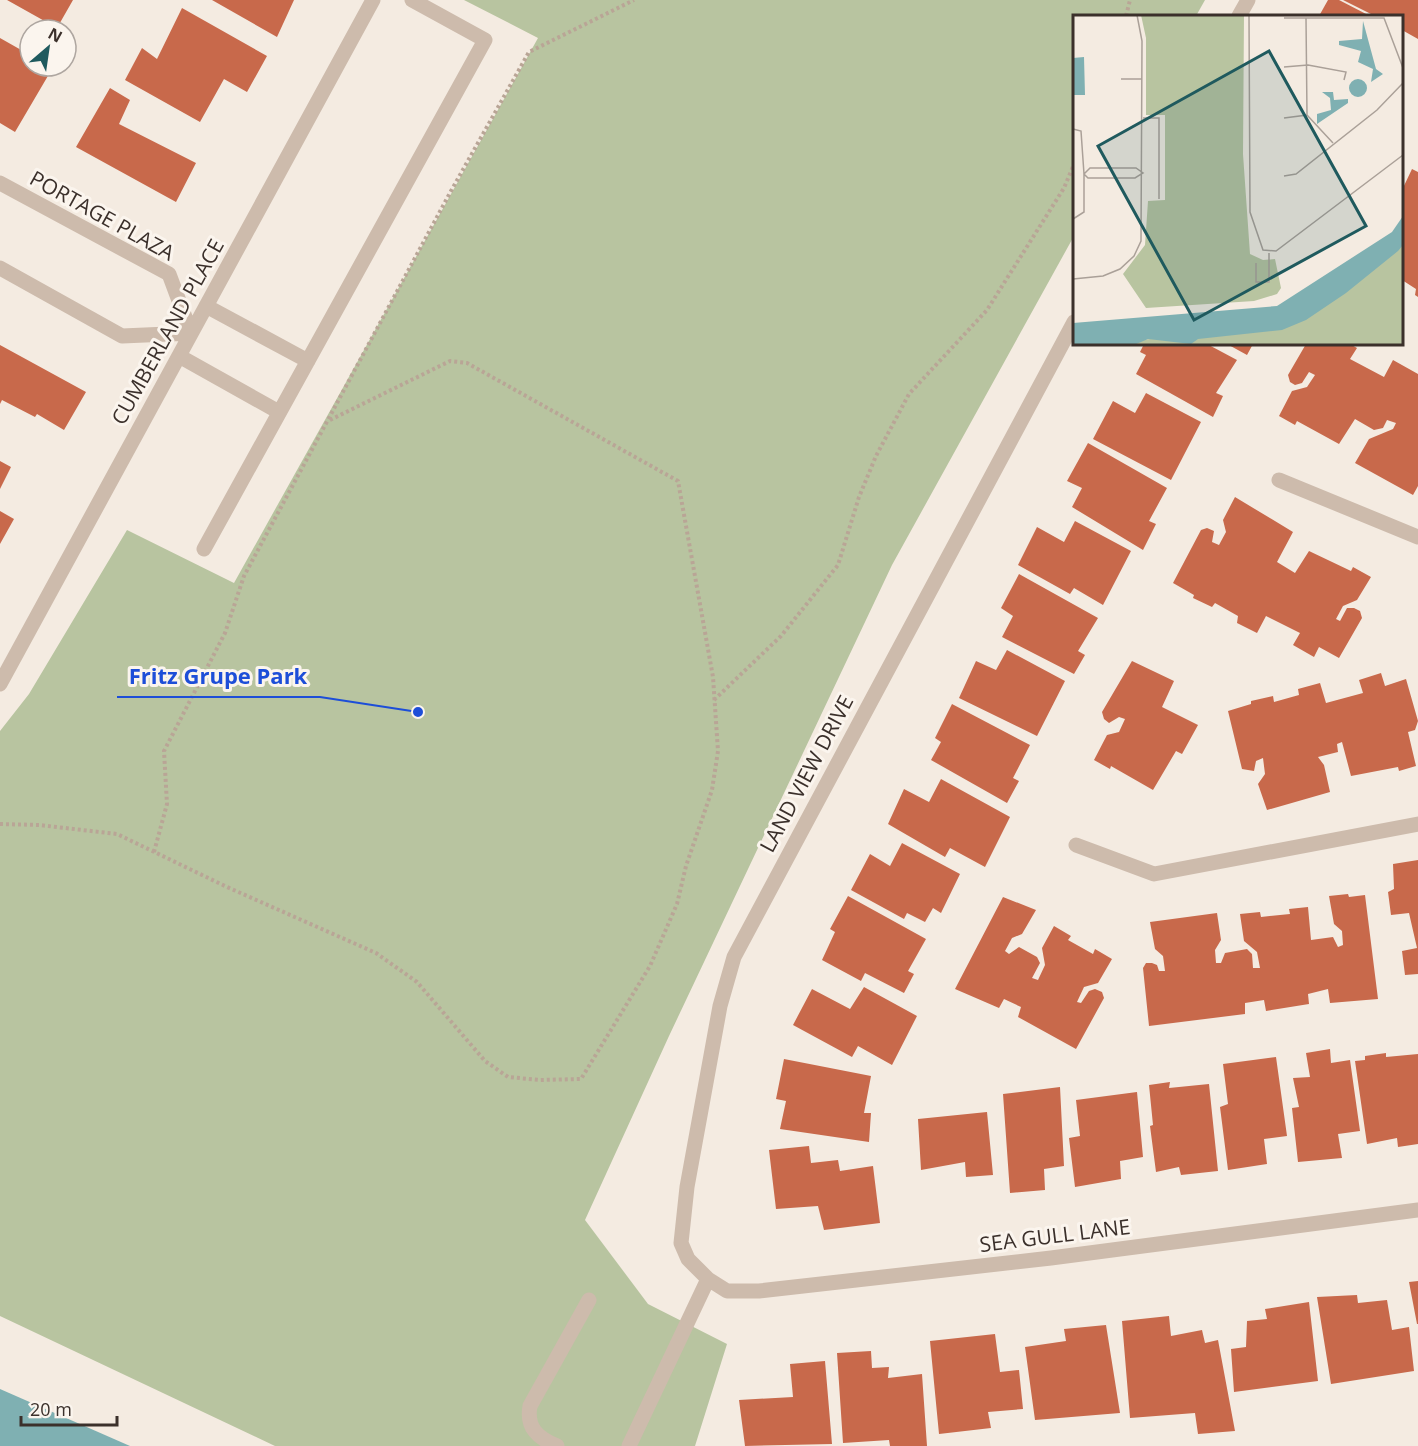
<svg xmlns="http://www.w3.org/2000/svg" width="1418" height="1446" font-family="'Open Sans',sans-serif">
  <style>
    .green { fill: #b8c4a0 }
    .water { fill: #7fb0b2 }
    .building { fill: #c8694b }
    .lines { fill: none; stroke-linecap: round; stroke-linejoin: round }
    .path { stroke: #b9a596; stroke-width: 4; stroke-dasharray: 3 3; stroke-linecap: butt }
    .minor { stroke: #cdbbac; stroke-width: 15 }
    .labels { text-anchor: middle; stroke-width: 6; stroke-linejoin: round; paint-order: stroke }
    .street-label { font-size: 21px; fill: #3b302b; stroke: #fbf5ee }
    .inset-road { fill: none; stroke: #aaa098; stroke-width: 1.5 }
    .view { fill: #1f5a5e; fill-opacity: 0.15; stroke: #1f5a5e; stroke-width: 3 }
    .inset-edge { fill: none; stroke: #3b302b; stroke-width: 3 }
    .leader { fill: none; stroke: #1d4ed8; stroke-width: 2 }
    .callout-dot { fill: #1d4ed8; stroke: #fbf5ee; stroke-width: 2 }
    .callout-label { font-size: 22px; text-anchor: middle; font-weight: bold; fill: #1d4ed8; stroke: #fbf5ee; stroke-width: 6; stroke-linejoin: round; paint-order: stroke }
  </style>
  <rect width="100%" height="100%" fill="#f4ebe1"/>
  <path class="green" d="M464,0H1205L1196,16H1074V236L892,565L669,1036L585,1220L648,1304L727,1344L695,1446H275L0,1316V731L29,694L127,530L234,583L538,38Z"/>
  <path class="water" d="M0,1389L130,1446H0Z"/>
  <path class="building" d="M7,0H73L57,28Z
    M212,0H294L277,37Z
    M1328,0H1339L1370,16H1319Z
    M1343,0H1418V39L1402,30V16H1375Z
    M182,8L267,56L247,92L224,79L200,122L125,80L142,48L157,59Z
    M0,38L30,55V66H48L52,69L15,132L0,123Z
    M110,88L130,100L119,124L196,163L176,202L76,147Z
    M1412,169L1418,172V297L1415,295L1416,289L1402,280L1404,204L1402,190Z
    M1144,344H1207L1237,360L1216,393L1223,396L1213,417L1136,374L1146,355L1140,352Z
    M1227,344H1253L1247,355Z
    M1306,344H1350L1357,348L1350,359L1384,377L1393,360L1418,374V486L1413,495L1355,463L1369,439L1393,429L1396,423L1387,420L1383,428L1374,430L1355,419L1339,444L1297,421L1295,425L1279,416L1292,391L1307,387L1315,375L1309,372L1302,383L1295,385L1290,382L1288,375Z
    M0,345L86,392L64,430L37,414L35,417L2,400L0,404Z
    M1146,393L1201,422L1171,480L1093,439L1113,401L1135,413Z
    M1088,443L1167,488L1149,521L1156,524L1143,550L1072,507L1082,488L1067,481Z
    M0,461L11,467L0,489Z
    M1235,497L1293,532L1277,562L1295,573L1309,551L1351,571L1353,567L1371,577L1357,600L1343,606L1336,619L1340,621L1347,608H1354L1360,611L1362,618L1339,658L1319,647L1314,657L1293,645L1300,633L1266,616L1257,633L1237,623L1238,616L1215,603L1212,607L1193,598L1194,595L1173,583L1201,530L1207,528L1214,531L1212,542L1219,545L1226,532L1223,520Z
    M0,511L14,519L0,544Z
    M1075,521L1131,551L1103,605L1074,588L1070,594L1018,565L1037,527L1064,542Z
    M1019,574L1098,618L1078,651L1085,655L1074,674L1002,637L1013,616L1001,608Z
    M1007,650L1065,681L1037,736L959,698L976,661L996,670Z
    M1132,661L1174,681L1162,707L1198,725L1182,754L1176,751L1153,790L1111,766L1110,769L1094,760L1107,735L1119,732L1125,719L1119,717L1109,723L1104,719L1102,712Z
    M1381,673L1385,686L1406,679L1418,721L1415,730L1408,732L1416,766L1399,771L1398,767L1351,776L1342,742L1337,744L1338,752L1318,757L1324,765L1330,792L1267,810L1258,784L1265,774L1263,758L1256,761L1254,771L1242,769L1228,711L1251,704V701L1273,696L1274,702L1299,695L1298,689L1320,683L1326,703L1363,693L1359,680Z
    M952,704L1030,745L1013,778L1019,781L1007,803L931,760L941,742L935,738Z
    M941,779L1010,817L985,867L950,848L945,857L888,824L904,789L929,802Z
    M902,843L960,874L941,913L933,908L925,922L907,913L904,919L851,890L870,854L890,866Z
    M1418,860V974L1405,975L1402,951L1417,948L1409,913L1391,915L1388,892L1394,889L1393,864Z
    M1348,894L1349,897L1365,895L1378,999L1330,1003L1328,989L1308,994L1309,1004L1266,1011L1264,1000L1245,1003V1014L1149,1026L1143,968L1146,963H1152L1157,965L1159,971H1165L1163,956L1155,949L1150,922L1217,913L1221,940L1215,950L1216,963H1221L1225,953L1247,949L1252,954L1253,968H1260L1257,952L1244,941L1240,914L1260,912L1261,917L1290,914L1289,909L1308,907L1311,940L1333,937L1338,947L1343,945L1342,931L1334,924L1329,896Z
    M848,896L926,939L908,971L914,974L904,993L865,973L861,981L822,960L835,932L830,929Z
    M1003,897L1036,910L1022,934L1012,938L1005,951L1009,954L1019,947L1037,957L1040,963L1032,978L1038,980L1045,965L1042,948L1054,926L1071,936L1068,940L1093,954L1095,949L1112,959L1098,983L1084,987L1077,1002L1081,1003L1089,991L1095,989L1102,992L1104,998L1076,1049L1018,1017L1021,1007L1004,999L999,1008L955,989Z
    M864,987L917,1016L892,1065L858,1046L852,1057L793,1025L812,989L850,1009Z
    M1330,1049L1331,1063L1350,1060L1360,1131L1338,1134L1342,1158L1298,1162L1292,1108L1299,1107L1293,1078L1310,1077L1306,1053Z
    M1386,1053V1057L1418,1054V1144L1398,1147L1397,1138L1367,1144L1355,1061L1365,1060V1056Z
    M1276,1057L1287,1136L1264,1139L1267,1164L1228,1170L1220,1107L1228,1104L1223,1064Z
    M784,1059L871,1076L864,1113H871L869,1142L780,1129L786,1101L776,1099Z
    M1170,1082L1169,1088L1209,1084L1218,1171L1181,1175L1179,1167L1156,1172L1150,1126L1153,1125L1149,1085Z
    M1060,1087L1064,1166L1044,1169L1045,1190L1010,1193L1003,1094Z
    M1137,1092L1143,1157L1120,1161L1121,1179L1075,1187L1069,1138L1080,1136L1076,1100Z
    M987,1112L993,1175L966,1177L965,1162L921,1170L918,1119Z
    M809,1146L811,1163L838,1160L840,1171L873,1166L880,1223L824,1230L818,1206L776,1209L769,1150Z
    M1418,1281V1324H1417L1409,1282Z
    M1357,1295L1358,1303L1387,1300L1392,1330L1409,1327L1414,1371L1331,1384L1317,1297Z
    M1309,1302L1318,1381L1234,1392L1231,1349L1246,1347L1247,1321L1267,1319L1265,1309Z
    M1169,1316L1171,1336L1202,1330L1205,1343L1218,1340L1235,1431L1198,1434L1195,1413L1130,1418L1122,1321Z
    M1106,1325L1120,1413L1035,1420L1025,1347L1066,1341L1064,1329Z
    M995,1334L1000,1372L1019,1370L1023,1409L988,1412L991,1428L939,1434L930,1341Z
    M871,1351L872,1368L889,1367L888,1378L922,1374L927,1446H890L889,1440L843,1443L837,1353Z
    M825,1361L832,1444L745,1446L739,1400L793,1397L790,1364Z"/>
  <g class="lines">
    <path class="path" d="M1126,16L1130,0
      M714,700L781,636L838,565L859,497L876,456L909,394L987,310L1064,188L1074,164
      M0,824L39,825L117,834L227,887L376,953L417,982L485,1061L508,1077L540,1080L581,1079L650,966L677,904L686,866L712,790L718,751L713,677L678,481L467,363L450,361L328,421
      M154,852L167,804L164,751L225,633L244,576L451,191L529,52L634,0"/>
    <path class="minor" d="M1239,16L1248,0
      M0,183L169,274L191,333L122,336L0,268
      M206,306L308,361
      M1074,322L734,957L720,1006L687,1187L681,1243L688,1259L708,1279L727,1291H759L1051,1258L1418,1210
      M179,356L279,412
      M1279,480L1418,537
      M204,549L485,40L412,0
      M0,684L373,0
      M1076,845L1154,874L1418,824
      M557,1446C538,1438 526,1428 530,1406L589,1300
      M629,1446L708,1279"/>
  </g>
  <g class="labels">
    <g class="street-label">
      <text transform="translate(102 216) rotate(29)" y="7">PORTAGE PLAZA</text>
      <text transform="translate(168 332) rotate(-61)" y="7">CUMBERLAND PLACE</text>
      <text transform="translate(807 774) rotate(-62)" y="7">LAND VIEW DRIVE</text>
      <text transform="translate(1055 1236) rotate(-7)" y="7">SEA GULL LANE</text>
    </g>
  </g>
  <g transform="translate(1073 15)">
    <rect width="330" height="330" fill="#f4ebe1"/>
    <path d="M68,0H171L170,139L177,239L190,245L202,244L208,273L204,279L181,286L73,293L50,259L72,230L75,186L92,185V100H73V23ZM330,219V330H6L196,314Z" fill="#b8c4a0"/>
    <path d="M290,6L303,54L310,59L298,67L300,54L285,47L288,36L266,30V26L289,24ZM11,42L12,80H0V43ZM276 73a9 9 0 1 1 18 0a9 9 0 1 1-18 0ZM249,77H260L261,85L275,84V88L244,109V99L258,95L257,83ZM330,201V230L325,236L273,278L233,305L209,315L125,324L118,329L75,324L61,330H0V308L204,291L319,217Z" fill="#7fb0b2"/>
    <path class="inset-road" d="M176,0L177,197L190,235L203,236L330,140M211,3H311L330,53M211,52L235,50L273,57L271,65M48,64H69M234,100L260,128M70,103H86V184M211,103L234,100L233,3M0,114L8,116L11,159V197L0,204M17,153H63L70,158L62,163H15L11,159ZM211,161L223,159L304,95L330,68M183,248V267H196V238M0,264L30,261L47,254L61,241L68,226L69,26L64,0"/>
    <path class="view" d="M196,36L293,211L121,305L25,131Z"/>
    <rect width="330" height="330" class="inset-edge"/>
  </g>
  <path class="leader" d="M418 712L320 697H117"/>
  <circle class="callout-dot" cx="418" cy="712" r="6"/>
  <g class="callout-label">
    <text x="218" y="684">Fritz Grupe Park</text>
  </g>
  <g transform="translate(48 48) rotate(29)"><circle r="28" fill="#fbf5ee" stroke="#aea6a0" stroke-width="1.5"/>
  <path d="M0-4.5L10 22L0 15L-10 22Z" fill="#1f5a5e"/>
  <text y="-9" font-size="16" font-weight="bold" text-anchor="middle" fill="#3b302b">N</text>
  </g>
  <path d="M21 1416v9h96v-9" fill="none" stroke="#3b302b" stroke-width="3"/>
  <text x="30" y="1416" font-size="18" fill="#3b302b" stroke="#fbf5ee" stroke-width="4.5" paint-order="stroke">20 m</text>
</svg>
